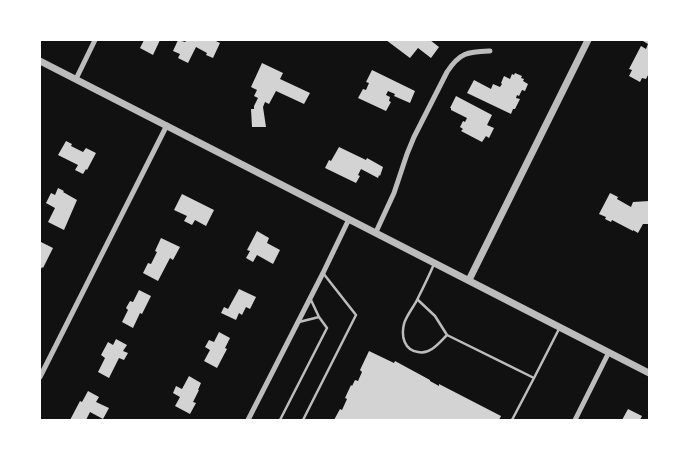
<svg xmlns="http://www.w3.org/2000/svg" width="689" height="460" font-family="Bitter,serif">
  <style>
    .building { fill: #d3d3d3 }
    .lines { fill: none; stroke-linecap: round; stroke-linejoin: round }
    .service { stroke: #bcbcbc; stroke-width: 2.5 }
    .minor { stroke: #bcbcbc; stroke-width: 5 }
    .tertiary { stroke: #bcbcbc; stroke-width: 7 }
  </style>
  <rect width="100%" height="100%" fill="#111"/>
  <path class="building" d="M144,40H160L153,55L140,48Z
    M178,40L185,42L187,40H214L220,43L213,58L206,55L207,53L196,47L188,63L178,58L180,54L173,51Z
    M386,40H430L439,47L431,58L418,48L410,58Z
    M644,40H649V73L646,79L642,78L640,82L629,76L632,70L629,69L641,46L646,49L648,44L643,41Z
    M262,63L283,73L280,79L310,93L304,104L276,91L269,104L265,102L263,107L266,127H252L251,109H254V106L258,98L254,96L257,90L251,87Z
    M372,70L415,91L410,103L394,96L395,94L388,91L386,95L390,97L389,101L391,102L386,111L358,98L363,89L366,90L369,83L366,82Z
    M515,73L522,76L521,78L524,79L523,81L528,84L525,91L522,90L519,96L517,95L516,98L520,99L515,109H513L511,114L467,93L474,80L491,89L493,84L500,87L502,84L501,83L504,76L510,79L512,74L514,75Z
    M456,96L492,115L487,125L494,128L489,138L486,136L482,142L461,131L463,129L460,127L463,121L465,122L467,118L451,110V108H450Z
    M66,141L72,144L71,146L83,152L86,148L96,153L87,170L86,169L83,174L75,170L78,165L58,155Z
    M339,147L366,160L367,158L383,167L380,176L379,175L378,178L361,169L358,175L360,176L356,183L325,168L329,160L331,161Z
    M58,188L64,191L63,192L77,200L64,230L48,222L55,208L46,203L51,193L55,195Z
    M610,193L618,197L617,199L631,207L633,202L649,201V224H643L638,233L633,230V231L612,220L611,222L605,219L606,217L599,214Z
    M182,194L214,210L206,226L195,220L192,225L184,221L187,216L174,210Z
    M257,231L269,238L267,243L280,250L273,264L257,255L253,262L246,258L250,251L247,250Z
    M161,238L180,247L173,260L170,258L158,281L143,273L148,263L151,264L157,252L155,251Z
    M41,242L53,248L43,268L42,267L40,271V244Z
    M239,289L256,297L250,309L246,307L242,315L239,313L236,320L221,313L224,307L228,309Z
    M139,290L151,296L142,314L140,313L133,328L122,322L128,310L126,308L130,301L133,302Z
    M219,332L230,338L225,348L227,349L217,368L204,361L210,350L205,347L209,340L214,342Z
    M116,339L127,345L123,351L128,353L124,360L119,358L109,378L98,372L105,358L101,355L108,342L113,345Z
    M369,351L394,363L395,361L430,380V381L439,386V384L501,416L499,420H334L340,409L342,410L347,399L345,398L351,385L352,386L355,380L358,381L362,372L360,370Z
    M189,376L201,383L198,390H199L193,402L196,403L190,414L175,406L180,397L173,393L176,386L182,389Z
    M88,391L99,397L96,402L109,408L103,419L90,412L86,420H70L80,401L82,402Z
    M628,409L642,416L640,420H622Z"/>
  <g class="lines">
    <path class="service" d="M434,264C429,276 423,288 417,300C413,308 406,316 404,324C401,336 404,350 418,352C430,355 440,342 447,335L534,378L559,329
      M418,300L435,316L447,335
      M299,322L319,317
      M280,420L327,328L319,317L311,300
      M303,420L356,315L323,273
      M512,420L534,378"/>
    <path class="minor" d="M76,79L95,40
      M376,232L394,193L407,154L414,137L447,72C460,52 468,52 490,51
      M40,377L167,125
      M248,420L323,273L349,219
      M575,420L609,352"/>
    <path class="tertiary" d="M40,61L649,373
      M469,280L588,40"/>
  </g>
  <rect width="689" height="460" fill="none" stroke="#ffffff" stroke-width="82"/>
</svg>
